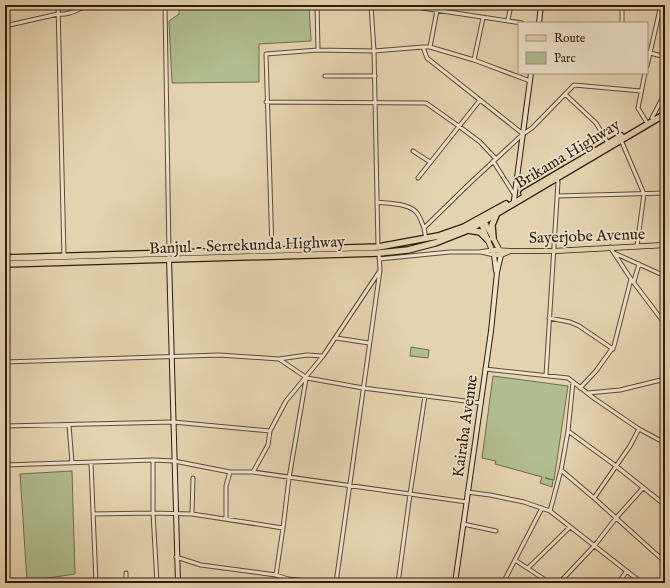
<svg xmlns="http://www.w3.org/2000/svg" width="670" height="588" font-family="'IM FELL English',serif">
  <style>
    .green { fill: #b0bd8e; stroke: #706c4e }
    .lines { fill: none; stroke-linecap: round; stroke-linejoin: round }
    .street-casing { stroke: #5c4a36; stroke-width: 5 }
    .secondary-casing { stroke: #2f1c0d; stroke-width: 6 }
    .primary-casing { stroke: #2f1c0d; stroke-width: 6 }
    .highway-casing { stroke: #2f1c0d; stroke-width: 8 }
    .street { stroke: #ede2cb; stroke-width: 3 }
    .secondary { stroke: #ede2cb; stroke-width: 4 }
    .primary { stroke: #e4d3af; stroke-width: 4.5 }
    .highway { stroke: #e4d3af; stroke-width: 5.5 }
    .labels { text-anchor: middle; stroke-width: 3.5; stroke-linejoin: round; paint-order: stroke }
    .street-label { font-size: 16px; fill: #2f1c0d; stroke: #ede2cb }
  </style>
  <rect width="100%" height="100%" fill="#e4d3af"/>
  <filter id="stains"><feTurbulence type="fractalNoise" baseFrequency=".005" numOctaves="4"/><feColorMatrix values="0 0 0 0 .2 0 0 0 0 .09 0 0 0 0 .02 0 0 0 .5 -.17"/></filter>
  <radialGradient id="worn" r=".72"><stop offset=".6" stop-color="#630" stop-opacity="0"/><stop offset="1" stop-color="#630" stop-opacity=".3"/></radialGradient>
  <path class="green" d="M197,5H309L311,41L259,44V82L172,83L169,21L179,14V6Z
    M411,347L429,350L428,358L410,356Z
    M493,376L568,386L554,480L545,478L553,480L552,487L540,483L542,477L495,464L496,461L482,458Z
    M72,471L75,574L27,581L20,474Z"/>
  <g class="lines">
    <defs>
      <path id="street" d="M58,5L64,256
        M165,5L169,253
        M317,5L318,50
        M371,5L374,51L378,247
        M420,5L422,8L522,23
        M438,5L430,47H423L427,58L523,134L532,128L574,85L641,91
        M508,20L511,5
        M622,23V5
        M5,26L58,14C69,16 80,8 90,5
        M430,47L474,60L530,81
        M647,52L665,57
        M474,60L483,18
        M647,66L661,5
        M645,73L638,108L646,121
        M325,76H375
        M565,94L596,123L608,143
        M266,102L426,103L460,127L480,142L496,159
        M652,118L665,93
        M621,140L644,194L637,246
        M413,151L430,162
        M493,161L514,194
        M418,178L480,100
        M557,196L665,193
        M377,202C390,204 409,203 417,213C420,217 422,223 424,228
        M426,239L424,228L426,226L470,183L523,134
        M610,247L631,279L665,324
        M272,250L266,54L318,50L374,51L423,47
        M481,252L494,255
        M614,253L665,276
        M379,259L450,252H479L492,250
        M634,281L639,264
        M549,318L570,322L579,326L613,349
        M336,338L369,343
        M279,359L307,355L323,356
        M5,362L219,355L279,359L307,378L363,388L481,403
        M485,369L568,378L595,399L639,429L665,443
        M546,375L558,182L557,178
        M580,388L596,371L614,346L631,279
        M588,393L620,390L665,379
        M69,425L72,463
        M5,426L173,422L270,431L286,401L323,356L379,272
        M568,431L616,466L665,505
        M153,460V513L157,583
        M91,463L96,583
        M5,465L153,460L174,461L230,472H253L467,502
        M561,470L594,498L665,562
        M253,472L268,445L270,431
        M467,492L490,495L524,502L550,511L642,583
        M594,498L630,446L639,429
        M550,511L561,470L568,431L573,382
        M93,514L153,513L192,514L283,528
        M192,514L193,478
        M226,519V486L230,472
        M463,524L496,531
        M176,557L201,565L276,575L288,579L327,583
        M515,560L550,583
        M528,568L570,527
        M126,573V583
        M276,575L283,528L289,478L306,379
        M456,579L461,583
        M336,583L380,270L379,253
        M398,583L410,494L425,396
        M503,583L542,508
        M559,583L595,545L616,518L643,488
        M618,583L627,571"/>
      <path id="secondary" d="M539,23L541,5
        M514,200L531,73
        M494,255L496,271
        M169,258L178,583
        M455,583L491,331L497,272L501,255"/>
      <path id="primary" d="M483,219L500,251
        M480,221L494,255H501L510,251
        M492,250L510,251H554L665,245"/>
      <path id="highway" d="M524,193L621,136
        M468,230L480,232L488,240
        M493,238L492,225L497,213
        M5,258L378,247L438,236L464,227L506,204
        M5,264L379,253L408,250L435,243L468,230L484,221L665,114"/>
    </defs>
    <use href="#street" class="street-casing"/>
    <use href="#secondary" class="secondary-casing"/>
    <use href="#primary" class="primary-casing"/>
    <use href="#highway" class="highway-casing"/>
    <use href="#street" class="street"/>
    <use href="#secondary" class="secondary"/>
    <use href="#primary" class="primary"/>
    <use href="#highway" class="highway"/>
  </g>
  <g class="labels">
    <g class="street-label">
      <text transform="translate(567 153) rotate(-31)" y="6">Brikama Highway</text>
      <text transform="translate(587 235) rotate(-2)" y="6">Sayerjobe Avenue</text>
      <text transform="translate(247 244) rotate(-2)" y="6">Banjul - Serrekunda Highway</text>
      <text transform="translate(464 426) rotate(-82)" y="6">Kairaba Avenue</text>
    </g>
  </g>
  <rect width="670" height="588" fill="none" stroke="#e4d3af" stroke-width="20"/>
  <rect x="6" y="6" width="658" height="576" fill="none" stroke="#2f1c0d" stroke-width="2"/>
  <rect x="10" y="10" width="650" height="568" fill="none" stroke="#2f1c0d"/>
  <rect x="518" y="22" width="130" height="52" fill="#ede2cb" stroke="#a1937f"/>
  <rect x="526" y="35" width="20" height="6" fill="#e4d3af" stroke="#a1937f"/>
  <text x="554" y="42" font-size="12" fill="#2f1c0d">Route</text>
  <rect x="526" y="52" width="20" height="12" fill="#b0bd8e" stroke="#a1937f"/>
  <text x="554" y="62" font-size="12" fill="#2f1c0d">Parc</text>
  <rect width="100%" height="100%" filter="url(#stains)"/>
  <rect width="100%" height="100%" fill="url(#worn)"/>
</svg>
